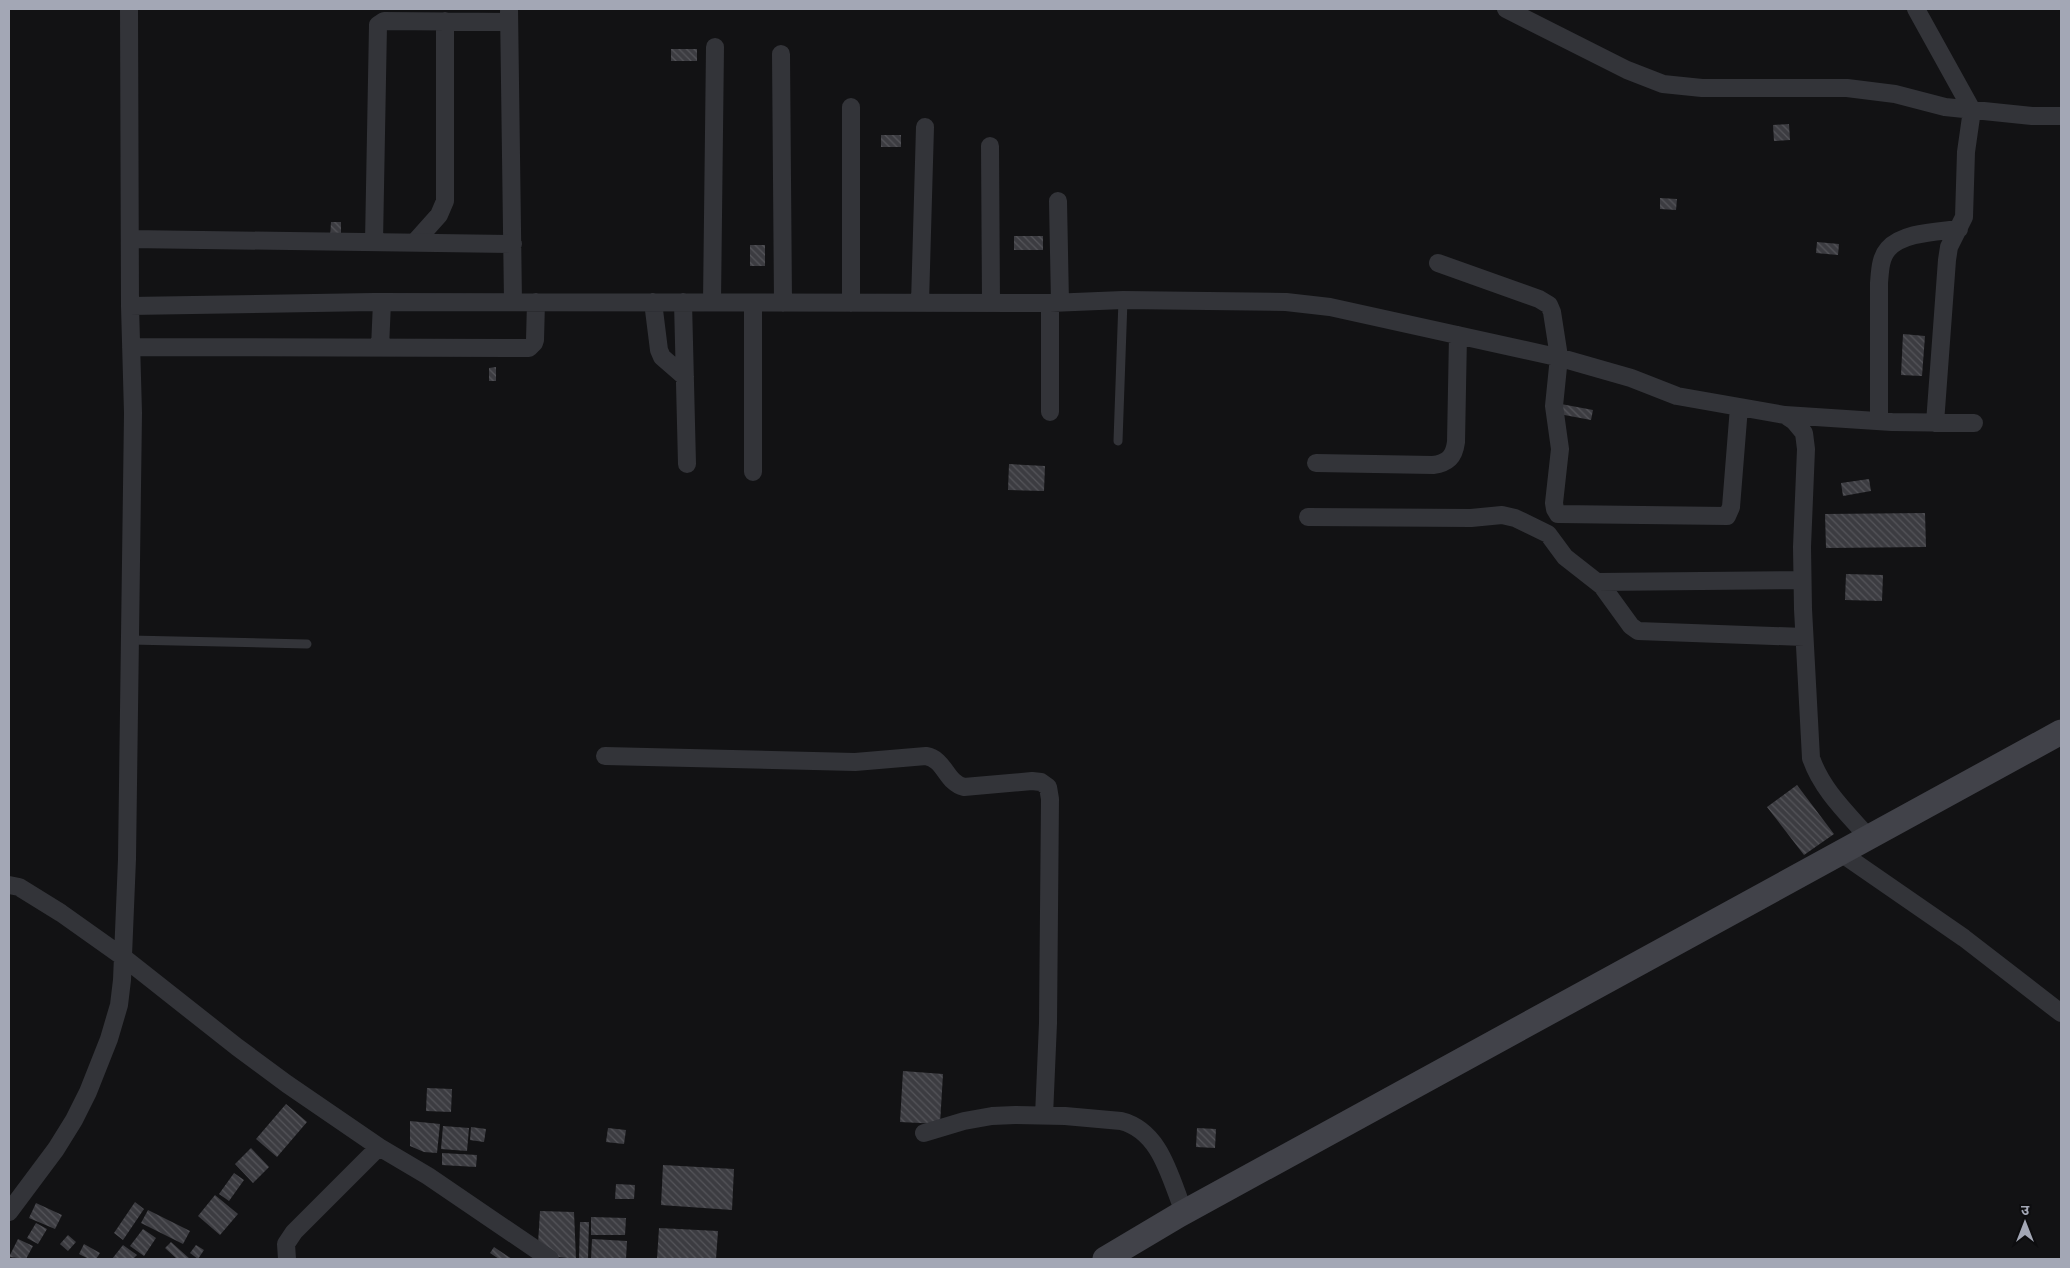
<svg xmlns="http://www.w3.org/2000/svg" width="2070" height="1268" font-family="'Archivo Narrow','Noto Sans Devanagari',sans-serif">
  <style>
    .building { fill: url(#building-back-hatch) }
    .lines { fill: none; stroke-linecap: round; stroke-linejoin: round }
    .lane { stroke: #333439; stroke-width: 9 }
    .street { stroke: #333439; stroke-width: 18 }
    .secondary { stroke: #414249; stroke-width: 25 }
  </style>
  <defs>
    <pattern id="building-back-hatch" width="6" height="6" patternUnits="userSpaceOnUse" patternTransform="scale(1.25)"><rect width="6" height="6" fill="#3c3c41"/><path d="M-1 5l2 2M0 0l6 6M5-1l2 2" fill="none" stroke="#55555a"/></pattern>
  </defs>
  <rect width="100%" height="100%" fill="#121214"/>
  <path class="building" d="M671,49H697V61H671Z
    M1789,124L1790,140L1774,141L1773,125Z
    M881,135H901V147H881Z
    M1660,198L1677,199L1676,210L1660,209Z
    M331,222H341V239L330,238Z
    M1014,236H1043V250H1014Z
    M1817,242L1839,244L1838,255L1816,253Z
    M750,245H765V266H750Z
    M1903,334L1925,336L1922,376L1901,375Z
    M496,367V381H489V368Z
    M1561,404L1593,410L1591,420L1559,414Z
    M1009,464L1045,466L1044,491L1008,490Z
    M1869,479L1871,491L1843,496L1841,483Z
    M1925,513L1926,547L1826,548L1825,514Z
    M1846,574L1883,575L1882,601L1845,600Z
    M1797,785L1834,834L1804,855L1767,807Z
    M903,1071L943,1074L940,1124L900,1122Z
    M427,1088L452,1089L451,1112L426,1111Z
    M286,1104L307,1122L277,1157L256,1139Z
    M410,1121L440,1124L437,1153L424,1152L410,1146Z
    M443,1126L469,1128L467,1151L441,1149Z
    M471,1127L486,1129L484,1142L470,1140Z
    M608,1128L626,1130L624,1144L606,1142Z
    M1197,1128L1216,1129L1215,1148L1196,1147Z
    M251,1148L269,1167L253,1183L235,1164Z
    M442,1153L477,1155L476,1167L442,1165Z
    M663,1165L734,1169L732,1210L661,1205Z
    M234,1173L244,1180L229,1201L219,1194Z
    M616,1184L635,1185L634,1199H615Z
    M215,1195L238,1214L220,1235L198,1216Z
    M135,1202L144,1209L123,1240L114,1233Z
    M36,1203L62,1215L55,1229L29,1218Z
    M148,1210L190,1231L183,1244L141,1223Z
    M540,1211L574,1212L576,1259L558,1257L538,1244Z
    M591,1217L626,1218L625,1235H591Z
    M580,1222H589L588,1259L579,1258Z
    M36,1223L47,1229L38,1244L27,1238Z
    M659,1228L718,1231L716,1259H657Z
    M143,1229L156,1238L144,1256L130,1246Z
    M68,1235L76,1242L68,1251L60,1244Z
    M18,1239L33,1246L26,1259L9,1257Z
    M592,1239L627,1241L626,1259H591Z
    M171,1242L190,1259H177L165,1248Z
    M84,1244L100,1253L96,1259H89L79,1254Z
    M123,1245L137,1255L133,1259H112Z
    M196,1245L204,1250L198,1259L190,1253Z
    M494,1247L512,1259H499L490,1253Z"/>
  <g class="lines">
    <path class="lane" d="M1118,441L1123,300
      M130,640L307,644"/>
    <path class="street" d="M509,9L513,302
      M1506,9L1627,70L1663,84L1702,88H1847L1895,94L1945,107L2032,116H2061
      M1916,9L1972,110L1966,152L1964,217L1949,247L1947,260L1935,423
      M781,54L783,303
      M851,107V303
      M990,146L991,303
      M1058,201L1060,303
      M130,239L513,244
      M374,242L378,25L384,21L509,22
      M414,243L439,215L445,201V21
      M1438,263L1539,299L1549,305L1552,312L1559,357L1554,406L1560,449L1554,503L1555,509L1558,514L1727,516L1731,507L1739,407
      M653,302L659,350L662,357L685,377
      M683,302L687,464
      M712,302L715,47
      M753,303V472
      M920,303L925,127
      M1050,303V412
      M130,306L374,302L1050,303L1123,300L1286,302L1330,307L1561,358L1631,378L1677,396L1785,415L1794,421L1804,433L1806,449L1802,547L1803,609L1811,758C1822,790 1847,813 1869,838
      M131,347L529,348L534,343L535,340L536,302
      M380,348L382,302
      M1785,415L1892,422L1974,423
      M1879,421V283C1880,272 1880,258 1888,249C1903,232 1937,232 1959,229
      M1316,463L1433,465C1448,463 1454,457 1456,442L1458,335
      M1308,517L1471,518L1502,515L1515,518L1548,534L1565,557L1602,586L1631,626L1638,631L1804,637
      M1597,582L1802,580
      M605,756L855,762L926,756C945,759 946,783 964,787L1032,781L1041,782L1048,787L1050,799L1048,1023L1044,1116
      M1841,853L1964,938L2061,1013
      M9,885L19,887L61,913L123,957L237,1047L287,1084L379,1147L428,1176L550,1259
      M924,1133L964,1121L992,1116L1015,1115L1065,1116L1121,1121C1161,1131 1170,1178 1184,1212
      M9,1212L56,1149L74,1120L88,1092L109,1039L119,1005L122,980L127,859L133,413L130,306L129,9
      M287,1259L286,1244L294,1232L379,1147"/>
    <path class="secondary" d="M1105,1259L1179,1215L2061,732"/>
  </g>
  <rect width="2070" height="1268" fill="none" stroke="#a3a7b5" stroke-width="20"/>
  <g transform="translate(2025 1223)" stroke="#0d0d0f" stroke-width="4" paint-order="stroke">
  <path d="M0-4L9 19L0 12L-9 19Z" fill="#a3a7b5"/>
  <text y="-8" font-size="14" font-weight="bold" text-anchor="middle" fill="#a3a7b5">उ</text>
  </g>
</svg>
